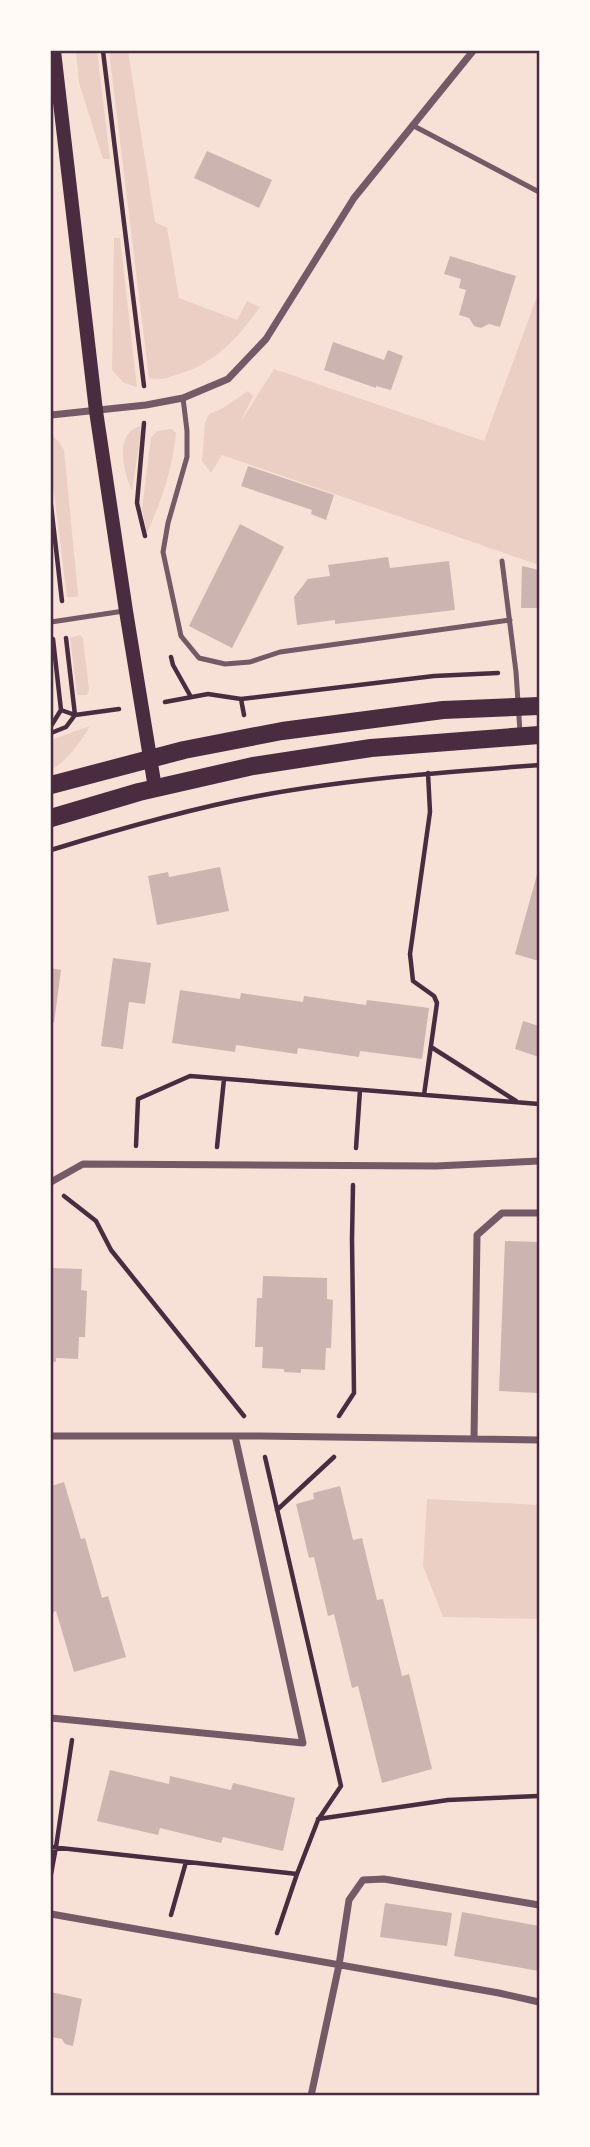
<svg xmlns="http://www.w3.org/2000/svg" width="590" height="2147" font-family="Arial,sans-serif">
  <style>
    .green { fill: #ebcfc5 }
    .building { fill: #ccb4b1 }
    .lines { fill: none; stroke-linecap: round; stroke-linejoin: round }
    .path { stroke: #4a2c40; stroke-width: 4.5 }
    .service { stroke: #755966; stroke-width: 5 }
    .minor { stroke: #755966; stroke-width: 7 }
    .secondary { stroke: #4a2c40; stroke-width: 14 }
    .primary { stroke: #4a2c40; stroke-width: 18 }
    .neatline { fill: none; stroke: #4a2c40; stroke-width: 2.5 }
  </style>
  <rect width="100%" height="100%" fill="#f7e1d7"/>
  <path class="green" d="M76,51H97L110,159H103L79,83Z
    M109,51H128L155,222L167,228L179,298L237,320L247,301L260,307C238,338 214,365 176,375C166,378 158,381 149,378Z
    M114,238H120L137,387L124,383L112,370Z
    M539,291V565L222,455L211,473L202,461L205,423L209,414L223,408L248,391L253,396L240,423L274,369L484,441Z
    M140,426L141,432L132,491C124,473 113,434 140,426Z
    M172,429L176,433C173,468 161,502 147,533L142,509L151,437L157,431Z
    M51,435L59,442L64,450L78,593L77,597H67L51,469Z
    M80,635L83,638L89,690L87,695H77L70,638Z
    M90,726C80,743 68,760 51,770V740Z
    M427,1499L539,1505V1619L443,1617L423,1566Z"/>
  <path class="building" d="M207,151L272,180L259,208L194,178Z
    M450,256L516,276L500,327L489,324L481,328L474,326L469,318L459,315L466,290L459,288L461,279L444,274Z
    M333,342L384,360L388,350L403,356L391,390L376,386V388L324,370Z
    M248,466L334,495L326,520L311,514L312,510L241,486Z
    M240,524L284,547L232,648L189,626Z
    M388,557L390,568L449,561L455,610L335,624V620L297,625L294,597L308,579L330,576L328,565Z
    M522,566L539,570V608H521Z
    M220,867L229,911L157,925L148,876L168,872L169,877Z
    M538,871H539V961L515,954Z
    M113,958L151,963L145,1004L129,1002L123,1049L101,1046Z
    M51,968L61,970L54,1023L51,1022Z
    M180,990L240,999L241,993L303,1002L304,996L366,1005L367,1000L429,1008L422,1059L360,1051L359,1057L298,1048L297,1054L236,1045L235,1052L172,1043Z
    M523,1021L539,1026V1057L515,1049Z
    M505,1241L539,1242V1393L499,1391Z
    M51,1268L82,1269L81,1290L87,1291L85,1337H79L78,1359L56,1358V1362L51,1361Z
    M263,1276L327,1278V1299L333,1300L331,1348H326L325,1370L301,1369V1373L284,1372V1369L262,1368L263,1347H255L257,1298H262Z
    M64,1482L81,1539L85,1538L102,1598L108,1596L126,1657L74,1672L56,1611L51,1613V1486Z
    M340,1486L353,1540L362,1538L377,1600L383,1599L402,1676L409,1674L432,1769L382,1783L358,1686L352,1688L334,1614L328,1616L314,1557L309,1558L296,1504L314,1499L313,1493Z
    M110,1770L169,1784L170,1776L231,1790L233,1783L295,1798L283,1851L223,1837L221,1843L160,1828L158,1835L97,1821Z
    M385,1903L452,1913L447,1946L380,1937Z
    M462,1912L539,1926V1971L454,1956Z
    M51,1992L82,1999L73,2046L65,2044L62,2039L51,2037Z"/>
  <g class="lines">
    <path class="path" d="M103,51L144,386
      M144,423L137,503L145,536
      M51,505L62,601
      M171,657L173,665L191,697
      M241,699L434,676L498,673
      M165,702L208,694L241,699L244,715
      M61,710L75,715L119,709
      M51,726L61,710L53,639
      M51,733L66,727L75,715L66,638
      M51,850C119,829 188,809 258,796C350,779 445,772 539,765
      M431,1047L516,1101
      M424,1095L437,1003L434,996L413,981L410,954L430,812L428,773
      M136,1146L138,1099L190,1076L539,1104
      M217,1147L224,1079
      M356,1148L360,1090
      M64,1196L96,1221L111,1250L244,1416
      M339,1416L354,1393L352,1239L353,1185
      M265,1457L341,1786L318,1820L297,1874
      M277,1510L334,1457
      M318,1819L448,1800L539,1796
      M51,1847L297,1874L277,1933
      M51,1874L56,1847L72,1740
      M171,1915L186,1862"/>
    <path class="service" d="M412,125L539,192
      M183,398L187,431V457L168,523L163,552L181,636L199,658L225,664L250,662L280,652L510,620
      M502,561L516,672L520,732
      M51,622L124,611"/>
    <path class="minor" d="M51,415L146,405L183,398L228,379L266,339L354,198L473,51
      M51,1182L83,1164L436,1166L539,1161
      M51,1436H260L539,1440
      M474,1439L477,1235L502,1213H539
      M51,1718L303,1743L235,1436
      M51,1914L499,1993L539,2002
      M311,2096L339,1965L349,1900L363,1880L384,1879L539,1905"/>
    <path class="secondary" d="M54,51L96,411L126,611L155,788"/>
    <path class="primary" d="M51,785L184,750L282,731L443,710L539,706
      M51,818L139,792L253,766L371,748L539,735"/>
  </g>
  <rect width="590" height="2147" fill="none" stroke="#fffaf5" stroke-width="105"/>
  <rect x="52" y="52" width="486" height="2042" class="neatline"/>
</svg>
